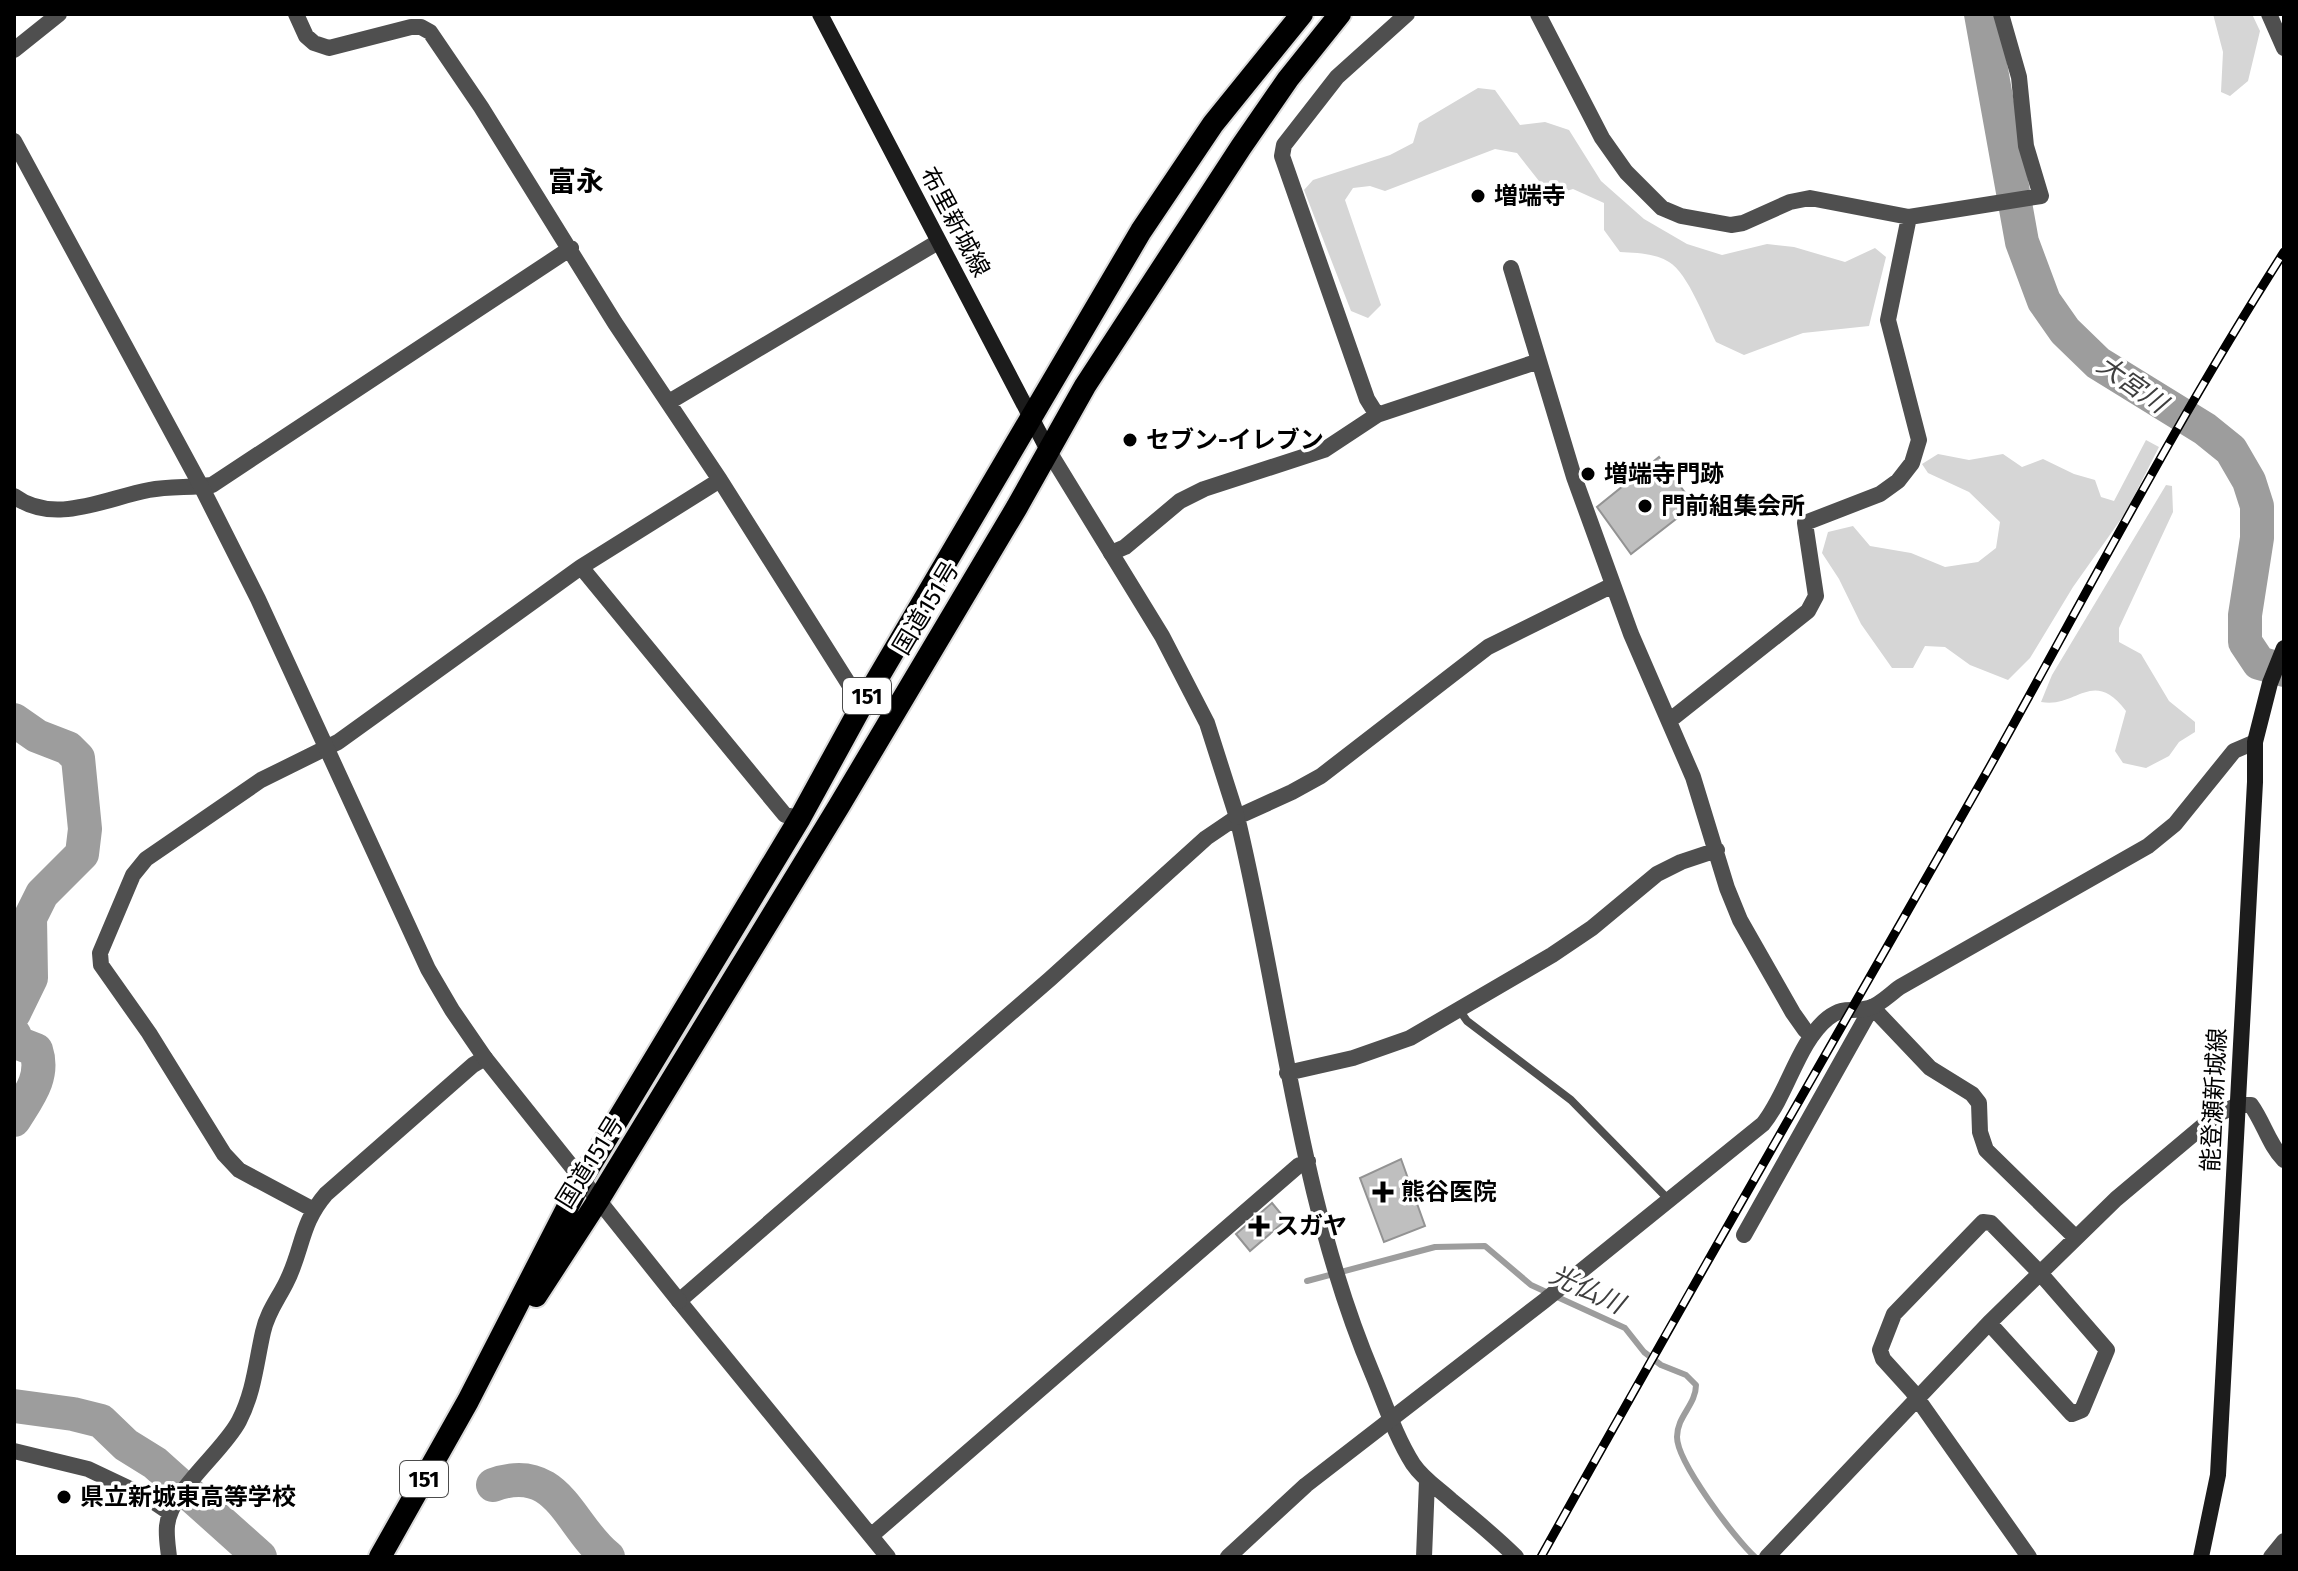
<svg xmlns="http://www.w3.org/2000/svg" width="2298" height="1571" font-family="'Fira Sans','Noto Sans JP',sans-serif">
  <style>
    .green { fill: #d6d6d6 }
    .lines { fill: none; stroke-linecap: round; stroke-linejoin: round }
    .stream { stroke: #9d9d9d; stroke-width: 6 }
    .river { stroke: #9d9d9d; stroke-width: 34 }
    .building { fill: #bfbfbf; stroke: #939393; stroke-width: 2 }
    .trunk-casing { stroke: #dbdbdb; stroke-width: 26 }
    .service { stroke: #4f4f4f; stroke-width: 8 }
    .minor { stroke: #4f4f4f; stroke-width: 16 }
    .tertiary { stroke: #4f4f4f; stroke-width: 16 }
    .secondary { stroke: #1c1c1c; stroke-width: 16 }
    .trunk { stroke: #000; stroke-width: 22 }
    .rail-casing { stroke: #000; stroke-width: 9 }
    .rail { stroke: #fff; stroke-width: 6; stroke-dasharray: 18; stroke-linecap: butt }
    .poi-dot { fill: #000; stroke: #fff; stroke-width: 3 }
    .labels { text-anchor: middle; stroke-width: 7; stroke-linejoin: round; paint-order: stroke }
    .shield { fill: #fff; stroke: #4c4c4c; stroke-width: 2 }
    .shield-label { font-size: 22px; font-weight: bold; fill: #000 }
    .poi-label { font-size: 24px; font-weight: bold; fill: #000; stroke: #fff; text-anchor: start }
    .street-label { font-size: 24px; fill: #000; stroke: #fff }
    .water-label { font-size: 26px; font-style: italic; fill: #3e3e3e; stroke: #fff }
    .quarter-label { font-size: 28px; font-weight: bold; fill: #000; stroke: #fff }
  </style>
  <rect width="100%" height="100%" fill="#fff"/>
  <path class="green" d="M2213,14H2252L2260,31L2248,81L2230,96L2221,92L2223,52Z
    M1478,88L1495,90L1520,125L1545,122L1569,130L1601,181L1644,219L1687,244L1722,255L1767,244L1794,247L1845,262L1875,248L1886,257L1869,326L1803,333L1744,355L1716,342C1706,322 1688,273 1669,262C1655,253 1636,253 1620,252L1604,230V203L1573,189L1556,194L1539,181L1517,153L1495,149L1385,191L1370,186L1353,188L1345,200L1381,305L1368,318L1351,311L1304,190L1313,180L1390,155L1413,143L1419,123Z
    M2146,440L2159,447L2126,512L2073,587L2030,658L2008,680L1970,665L1945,647L1925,646L1913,668H1892L1861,624L1839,579L1822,553L1828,532L1853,526L1870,546L1911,553L1945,567L1978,562L1996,548L2000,522L1969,492L1928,473L1922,464L1938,454L1969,460L2003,454L2022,467L2043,459L2074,474L2095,480L2101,497L2114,501Z
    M2166,485L2172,486L2173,512L2119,628V642L2141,654L2169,701L2195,722V732L2179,742L2169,756L2146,768L2123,763L2115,751L2126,711C2092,667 2077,709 2041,702L2052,675Z"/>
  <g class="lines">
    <path class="stream" d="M1307,1281L1435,1247L1485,1246L1531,1285L1625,1328L1644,1352L1661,1365L1686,1375L1696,1385C1696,1405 1677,1416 1677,1437C1677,1462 1735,1539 1755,1557"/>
    <path class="river" d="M1981,14L2022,242L2044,301L2065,331L2098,363L2205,429L2231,450L2249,481L2257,506V538L2245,615V642L2259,663L2284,670
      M14,720L37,736L68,748L78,758L85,829L82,854L42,894L30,918L31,978L14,1013
      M14,1034L18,1043L36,1050C45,1077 28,1097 14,1120
      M14,1406L73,1414L101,1421L126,1445L155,1463L260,1557
      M493,1485C559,1461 569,1527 608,1557"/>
  </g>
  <path class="building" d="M1659,457L1694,505L1631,554L1597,507Z
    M1401,1159L1425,1226L1384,1242L1360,1178Z
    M1272,1203L1286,1220L1250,1251L1236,1234Z"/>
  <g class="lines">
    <defs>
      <path id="trunk" d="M536,1296L599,1199L839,806L1017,507L1085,386L1241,147L1288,79L1340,14
        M380,1557L468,1401L582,1179L800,818L862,705L1141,231L1213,124L1302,14"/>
    </defs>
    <use href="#trunk" class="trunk-casing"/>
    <path class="service" d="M1460,1011L1467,1021L1571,1100L1669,1200"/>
    <path class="minor" d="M296,14L306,36L314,43L329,48L411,27H421L430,32L481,107L615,323L720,480L862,705
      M1538,14L1602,138L1626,172L1662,208L1681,216L1731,225L1743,223L1790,202L1810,198L1909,217L2041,196L2026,146L2019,77L2001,14
      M2269,14L2284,48
      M14,50L59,14
      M1511,268L1574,477L1631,634L1693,777L1727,888L1740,920L1793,1013L1805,1030L1812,1035
      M669,402L938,242
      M1377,415L1367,399L1282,156L1284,145L1337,77L1407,14
      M14,496C54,526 106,498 149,490C170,486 191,488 212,485L571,248
      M1111,553L1125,547L1180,501L1204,489L1324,450L1377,415L1539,361
      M581,567L785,815L800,818
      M1669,721L1808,611L1816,596L1805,523L1880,494L1898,481L1912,463L1919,440L1888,320L1909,217
      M1237,817C1282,1003 1298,1198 1373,1375C1385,1404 1396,1437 1413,1464C1424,1480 1438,1488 1452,1501C1474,1519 1496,1537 1516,1557
      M1287,1073L1353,1058L1410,1038L1552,955L1592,928L1657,874L1681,862L1717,850
      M312,1209L239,1170L224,1154L149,1033L101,965L100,953L133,875L146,859L261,780L338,742L581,567L720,480
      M1744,1235L1872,1007L1930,1068L1972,1094L1979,1103L1980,1132L1986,1150L2076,1238
      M1989,1323L2072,1414L2082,1410L2107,1350L2040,1273L1991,1223L1983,1222L1894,1314L1880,1350L1883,1359L1912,1391L2029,1557
      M14,1451L88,1469L145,1496L170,1513
      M872,1535L1298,1166L1308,1161
      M169,1557C168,1547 166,1536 167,1526C170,1491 223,1452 239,1421C254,1392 256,1363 263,1332C267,1313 278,1299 286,1283C303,1250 300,1224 326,1194L473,1065L485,1058
      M888,1557L679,1301L1050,979L1206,838L1237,817L1292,792L1321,776L1488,647L1613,585
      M1424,1557L1427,1481
      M1767,1557L1989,1323L2116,1199L2216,1115L2238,1105H2251C2264,1123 2269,1145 2284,1160
      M2271,1557L2284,1541"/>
    <path class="tertiary" d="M14,141L201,486L258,599L428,969L452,1010L485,1058L679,1301
      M1048,450L1162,636L1207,723L1237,817
      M1228,1557L1306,1485L1544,1301L1763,1124C1788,1093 1798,1042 1828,1018C1845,1005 1851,1013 1869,1008C1880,1005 1890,994 1900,987L2148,846L2175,824L2234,751L2255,742"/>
    <path class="secondary" d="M820,14L1048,450
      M2201,1557L2218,1475L2255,782V742L2270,683L2284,648"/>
    <use href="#trunk" class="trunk"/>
    <defs>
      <path id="rail" d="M1541,1557C1688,1293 1839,1032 1988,770C2085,597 2177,419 2284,252"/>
    </defs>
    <use href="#rail" class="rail-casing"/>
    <use href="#rail" class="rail"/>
  </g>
  <g class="poi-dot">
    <circle cx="1478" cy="196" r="8"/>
    <circle cx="1130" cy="440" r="8"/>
    <circle cx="1588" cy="474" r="8"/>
    <circle cx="1645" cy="506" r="8"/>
    <path d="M1379 1180h8v8h8v8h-8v8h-8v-8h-8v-8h8z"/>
    <path d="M1255 1214h8v8h8v8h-8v8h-8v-8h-8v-8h8z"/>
    <circle cx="64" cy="1497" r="8"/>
  </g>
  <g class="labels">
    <g class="shield">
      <rect x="843" y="678" width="48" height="36" rx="6"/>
      <rect x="400" y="1461" width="48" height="36" rx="6"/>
    </g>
    <g class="shield-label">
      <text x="867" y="704">151</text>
      <text x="424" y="1487">151</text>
    </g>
    <g class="poi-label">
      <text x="1494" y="204">増端寺</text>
      <text x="1146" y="448">セブン-イレブン</text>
      <text x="1604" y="482">増端寺門跡</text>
      <text x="1661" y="514">門前組集会所</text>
      <text x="1401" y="1200">熊谷医院</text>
      <text x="1275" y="1234">スガヤ</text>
      <text x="80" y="1505">県立新城東高等学校</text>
    </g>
    <g class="street-label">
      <text transform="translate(955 222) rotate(62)" y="8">布里新城線</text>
      <text transform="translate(926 608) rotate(-59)" y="8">国道151号</text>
      <text transform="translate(2214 1100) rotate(-87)" y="8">能登瀬新城線</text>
      <text transform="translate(590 1162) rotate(-58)" y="8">国道151号</text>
    </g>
    <g class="water-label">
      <text transform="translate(2132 384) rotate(35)" y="9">大宮川</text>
      <text transform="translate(1587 1289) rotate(25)" y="9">光仏川</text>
    </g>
    <g class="quarter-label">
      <text x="576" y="191">富永</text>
    </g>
  </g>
  <rect width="2298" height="1571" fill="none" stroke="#000000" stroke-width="32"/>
</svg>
